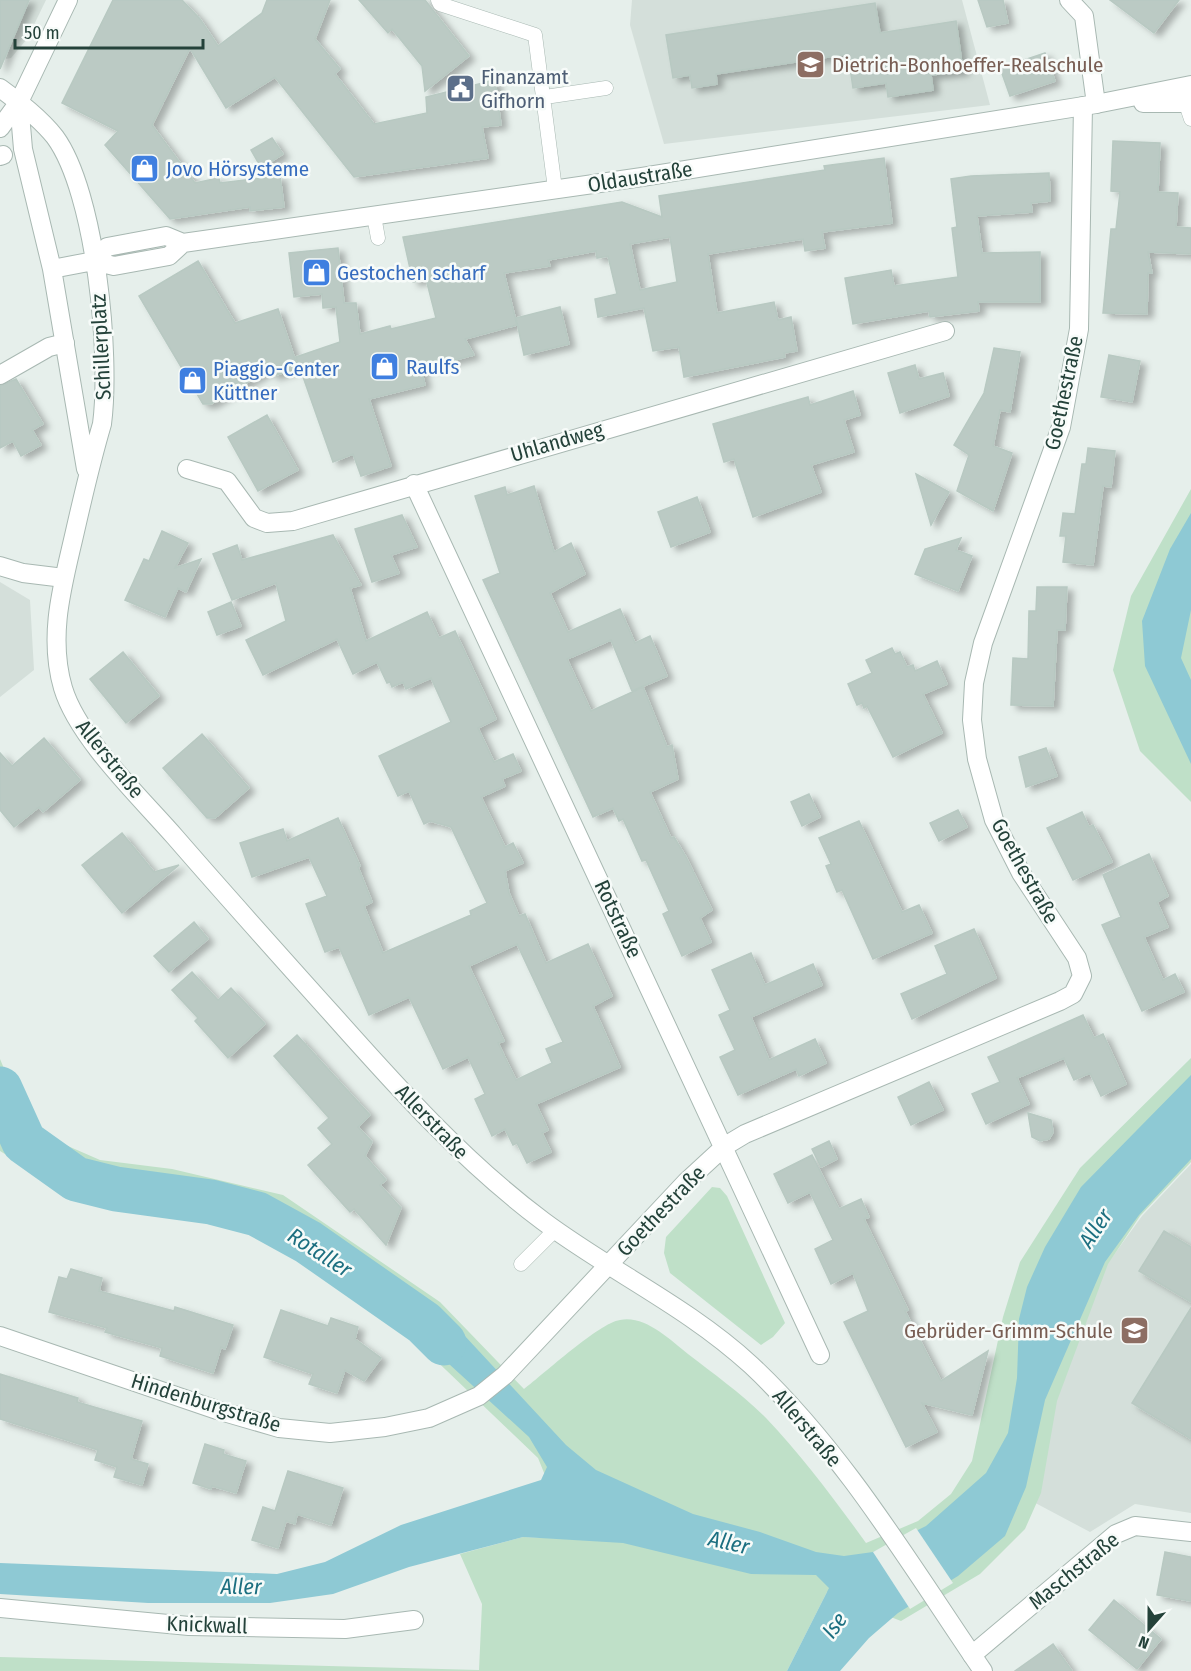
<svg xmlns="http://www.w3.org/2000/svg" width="1191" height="1671" font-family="'Fira Sans Condensed',sans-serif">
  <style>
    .built { fill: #d4dfda }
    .green { fill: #bfe0c8 }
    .water { fill: #8ec9d4 }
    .pier { fill: #e6efeb }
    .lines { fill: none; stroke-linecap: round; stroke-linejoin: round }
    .river { stroke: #8ec9d4; stroke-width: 45 }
    .building { fill: #bbcac4; stroke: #b8c9c2; stroke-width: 1.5; fill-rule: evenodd; filter: url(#shadow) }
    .service-casing { stroke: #a8b8b2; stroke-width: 15 }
    .pedestrian-casing { stroke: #a8b8b2; stroke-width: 20 }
    .minor-casing { stroke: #a8b8b2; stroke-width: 20 }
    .tertiary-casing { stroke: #a8b8b2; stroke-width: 20 }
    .service { stroke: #fff; stroke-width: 14 }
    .pedestrian { stroke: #fff; stroke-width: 18 }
    .minor { stroke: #fff; stroke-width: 18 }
    .tertiary { stroke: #fff; stroke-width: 18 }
    .labels { text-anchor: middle; stroke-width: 5; stroke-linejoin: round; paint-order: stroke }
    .education-label { font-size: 21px; fill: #785e54; stroke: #f7fbf9; text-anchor: start }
    .service-label { font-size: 21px; fill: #4e5e75; stroke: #f7fbf9; text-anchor: start }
    .shop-label { font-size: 21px; fill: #366cbe; stroke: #f7fbf9; text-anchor: start }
    .street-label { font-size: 21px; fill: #24423a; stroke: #f7fbf9 }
    .water-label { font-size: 22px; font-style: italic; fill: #1c6f80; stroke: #f7fbf9 }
  </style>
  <defs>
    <filter id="shadow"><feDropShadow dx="6" dy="4" stdDeviation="3" flood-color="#0004"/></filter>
  </defs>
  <rect width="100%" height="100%" fill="#e6efeb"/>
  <path class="built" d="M0,0H46L27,39L11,58L0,60Z
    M632,0H962L990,105L664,144L630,25Z
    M0,582L30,600L34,670L0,697Z
    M1191,1164V1513L1135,1504L1090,1532L1026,1498L1048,1400L1108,1263L1142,1216Z"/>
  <path class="green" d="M1191,489V802L1140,751L1113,670L1131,596Z
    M1191,1058V1162L1140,1216L1108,1264L1057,1401L1041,1493L1025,1529L980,1574L901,1621L827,1592L787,1671H0V1657L479,1670L482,1604L460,1554L523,1537L571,1539L538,1458L423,1348L312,1266L252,1228L89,1197L42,1177L0,1151V1059L16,1097L45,1136L100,1160L172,1169L283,1195L440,1302L524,1389C544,1374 599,1323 620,1320C645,1315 669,1339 688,1354C714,1374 742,1394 766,1418C802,1456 835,1500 866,1543L918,1521L951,1494L972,1461L1003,1317L1020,1262L1080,1168Z
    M712,1187L720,1188L727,1196L785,1323L773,1337L761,1345L670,1273L664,1253L666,1237Z"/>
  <path class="water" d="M1191,513V610L1181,658L1191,680V764L1145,666L1142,621L1170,549Z
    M1191,1075V1159L1139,1215L1105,1262L1045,1400L1026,1487L1005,1536L958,1576L898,1613L869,1638L840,1671H787L829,1588L816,1575L751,1574L623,1543L523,1537L409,1567L333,1594L270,1603H148L0,1594V1563L277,1574L325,1562L401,1525L541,1480L547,1467L529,1437L437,1353L389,1319L405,1289L451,1321L566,1445L596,1470L693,1514L760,1532L816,1552L844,1556L873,1552L926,1526L986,1473L1008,1433L1017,1378L1019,1319L1027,1287L1045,1247L1081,1187Z"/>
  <path class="pier" d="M916,1528L953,1583L910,1609L873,1552Z"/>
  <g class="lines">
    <path class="river" d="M0,1089L24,1142L76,1179L116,1189L211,1202L257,1214L308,1242L424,1323L444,1343"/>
  </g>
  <path class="building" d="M0,0H29L0,69Z
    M113,0H182L200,19L218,46L262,13L267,0H330L315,39L340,69L335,74L374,124L427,113L426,97L495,80L501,125L482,127L488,158L354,177L275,77L226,108L190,48L152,125L195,183L219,178L220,183L280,176L284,207L250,211V207L170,219L105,145L118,131L62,103Z
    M359,0H425L469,56L425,91L422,66L392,29L388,33Z
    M978,0H1003L1008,23L987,27Z
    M1110,0H1179L1154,33Z
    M875,3L880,33L956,21L963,71L931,75L933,90L888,97L886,83L853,88L848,54L716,74L717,84L692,88L690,75L673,78L666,35Z
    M1045,53L1055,81L1010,96L1000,68Z
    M272,138L283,154L267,164H259L251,150Z
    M1113,141L1160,143L1158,192L1178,193L1176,227L1191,228V254L1148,252L1152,273H1148L1147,314L1103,313L1111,229H1116L1120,192L1111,191Z
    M884,158L892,223L822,232L825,248L805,251L803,239L708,254L717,313L774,302L778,320L791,317L797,351L784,353L785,357L684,377L679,347L653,351L644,308L598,317L595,299L617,294L608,256L597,258L596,251L548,260L550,266L504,273L517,325L465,339L474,355L421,369L425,385L369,399L391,466L361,476L353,454L333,462L296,357L340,342L336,307L323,308L322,294L294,297L289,253L338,248L344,303H356L360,334L390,326L391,329L436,318L426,279L413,282L403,237L622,202L662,217L659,196L825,170L824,166ZM670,237L677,282L640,290L630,244Z
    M1049,173L1050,201L1031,203L1032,212L977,216L982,253L1040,252V302H978L979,311L930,317L929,311L853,324L845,278L891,270L894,286L958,277L952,228L957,227L951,179L971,176Z
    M198,261L235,323L278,309L298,368L273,376L270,369L211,404H203L139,296Z
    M560,307L569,344L524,355L516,318Z
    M994,348L1020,352L1010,412L1000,410L993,446L1012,453L993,511L957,491L969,455L954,445L984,393Z
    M1109,355L1140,361L1132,402L1101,397Z
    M915,365L919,379L943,373L949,396L900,413L888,373Z
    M16,379L43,424L32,430L41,445L21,456L13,441L0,448V386Z
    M853,391L860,415L844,420L854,452L811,465L821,492L753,517L734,459L724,462L713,424L808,397L810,405Z
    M267,415L298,470L258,491L228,437Z
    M1088,448L1115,451L1111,487L1103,486L1093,565L1063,562L1066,536H1060L1063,513L1075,514L1082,464H1086Z
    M916,474L949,492L931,525Z
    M534,486L554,552L571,543L585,574L550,593L568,632L620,609L635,643L650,636L667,676L632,691L611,640L567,659L591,711L643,687L667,747L672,745L678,779L650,792L671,838L674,837L686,857L712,910L700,918L711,942L682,956L663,914L669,911L646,860L642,861L623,819L619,821L613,808L593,817L483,580L500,573L475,496L505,487L507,495Z
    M697,497L710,532L671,547L658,512Z
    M402,515L417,547L391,555L399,573L372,582L355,529Z
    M162,531L188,543L175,568L201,559L186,592L178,588L165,617L125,600L144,559L149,561Z
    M333,535L361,585L350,588L366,641L427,612L439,638L455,631L496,719L478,728L494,762L513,754L521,771L502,779L505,786L481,797L505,847L513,843L523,863L505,871L509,893L519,916L525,914L546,963L588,944L612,996L593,1006L620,1067L536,1104L548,1130L542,1133L551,1152L527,1163L517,1143L513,1145L505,1129L492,1136L475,1099L485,1094L468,1057L443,1069L409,997L369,1015L339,947L325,952L306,904L327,896L309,857L252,877L240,843L283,829L287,841L338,818L360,866L358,867L372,902L364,906L383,953L471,915L470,911L487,903L451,827L430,821L424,824L409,791L398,796L379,756L451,722L431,678L406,689L403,682L392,687L390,682L387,683L377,662L353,674L337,639L263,675L246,640L286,621L276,583L232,600L213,554L237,545L242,560ZM517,944L563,1042L546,1049L552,1063L516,1080L498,1043L504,1041L469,966Z
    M961,538L956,550L972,556L958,591L915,574L925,549Z
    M1037,587H1067L1065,630H1057L1053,706L1011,705L1013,658L1028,659L1029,611H1036Z
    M231,602L241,626L217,635L208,612Z
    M892,648L895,654L900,652L907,667L913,665L915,671L937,661L947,684L923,694L942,733L893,757L867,706L864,708L862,703L857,705L848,684L872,673L866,660Z
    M123,652L159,696L126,723L90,679Z
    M202,734L249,788L215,818H207L163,768Z
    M44,738L80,780L43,812L39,807L14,827L0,810V753L12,766Z
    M1046,748L1057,776L1026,787L1019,757Z
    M809,794L820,817L802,826L791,802Z
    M958,810L967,827L939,841L930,823Z
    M1082,812L1089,827L1093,825L1112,862L1073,880L1047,828Z
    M859,821L902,912L919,905L932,933L873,959L842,890L837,892L826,866L831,864L819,838Z
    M122,833L154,872L179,865L122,913L82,865Z
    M1149,854L1168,896L1157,902L1168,927L1144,937L1163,980L1175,974L1184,992L1142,1011L1102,925L1121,917L1103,875Z
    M194,922L208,939L169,972L154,956Z
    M974,929L996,978L912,1019L901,994L947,974L935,946Z
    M751,953L765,985L813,964L822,985L751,1017L769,1060L815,1039L826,1063L799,1076L796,1069L738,1095L720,1057L735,1050L719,1015L730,1010L712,970Z
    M192,972L218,1000L231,988L265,1024L228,1058L195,1021L198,1018L172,990Z
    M1083,1015L1094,1038L1103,1034L1126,1084L1101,1096L1090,1073L1074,1080L1064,1058L1017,1078L1029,1104L986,1124L972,1094L1000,1082L988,1057Z
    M297,1035L370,1115L358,1127L372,1142L365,1156L386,1180L380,1185L401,1208L386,1245L354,1209L350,1212L308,1165L332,1144L318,1128L329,1118L274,1056Z
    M929,1082L943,1110L911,1125L898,1097Z
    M1028,1113L1051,1120L1053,1132L1049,1139L1040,1141L1032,1137Z
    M829,1141L837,1159L821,1167L812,1149Z
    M812,1155L839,1209L861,1199L869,1217L864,1219L908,1310L905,1311L941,1381L988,1351L972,1415L922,1403L937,1432L906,1447L844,1322L868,1311L853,1273L831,1284L815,1249L833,1240L810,1192L788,1203L774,1174Z
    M1164,1231L1191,1247V1302L1139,1271Z
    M71,1269L102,1278L99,1291L174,1311L175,1307L233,1325L225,1349L221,1347L213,1373L160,1356L162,1348L105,1332L107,1328L49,1312L59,1277L67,1279Z
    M1191,1308V1439L1132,1403Z
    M281,1310L328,1326L331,1318L358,1327L355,1339L381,1358L364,1381L345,1370L337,1393L309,1384L313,1374L264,1357Z
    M0,1374L78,1398L77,1402L142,1421L131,1459L148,1464L142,1485L114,1477L117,1467L95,1460L98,1450L0,1419Z
    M205,1444L224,1450L223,1454L246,1461L236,1493L212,1486L211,1489L193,1483Z
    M288,1471L343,1488L331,1525L297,1514L295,1524L286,1521L278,1548L252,1540L263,1507L275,1511Z
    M1165,1552L1191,1557V1601L1157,1595Z
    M1114,1600L1161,1639L1137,1669L1089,1630Z
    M1053,1644L1072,1671H1015Z"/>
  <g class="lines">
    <defs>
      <path id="service" d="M438,0L440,4L535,35L555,189
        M1183,95L1191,119
        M545,97L606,88
        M374,216L378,238
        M521,1264L555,1230"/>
      <path id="pedestrian" d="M0,128L19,102
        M0,156L3,155
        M0,375L49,347L65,343"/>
      <path id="minor" d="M1069,0L1084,16L1096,104
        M187,469L227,481L254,518L267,523L293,521L945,331
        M414,484L820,1355
        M0,566L23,573L64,578
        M0,1336L217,1410L279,1428L330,1433L385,1427L429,1418L479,1396L505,1375L687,1181L725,1146L745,1134L1060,1001L1073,994L1082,976L1077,958L1021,873L994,820L977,759L972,720L974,683L983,643L1061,427L1079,329L1083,106
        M0,1608L189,1626L345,1629L414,1620
        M972,1655L1116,1534L1135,1526L1191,1532"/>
      <path id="tertiary" d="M0,88C19,102 40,118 55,137C96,193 111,356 102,424C92,458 84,492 76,527C64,581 47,633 63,688C78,738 140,797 175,837C227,897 280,956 333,1015C398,1088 464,1162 543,1221C610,1271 688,1307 751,1365C844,1452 911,1566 983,1671
        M19,102L23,149L52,269L86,469
        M19,102L68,0
        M1143,103H1191
        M94,261L107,247L166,236L183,243L642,177L1096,104L1191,85
        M52,269L94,261L114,266L169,256L183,243"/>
    </defs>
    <use href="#service" class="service-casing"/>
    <use href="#pedestrian" class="pedestrian-casing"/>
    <use href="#minor" class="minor-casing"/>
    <use href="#tertiary" class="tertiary-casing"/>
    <use href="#service" class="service"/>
    <use href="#pedestrian" class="pedestrian"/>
    <use href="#minor" class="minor"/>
    <use href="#tertiary" class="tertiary"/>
  </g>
  <defs>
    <symbol id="school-square" viewBox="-11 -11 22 22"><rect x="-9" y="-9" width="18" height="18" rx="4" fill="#8d6e63" stroke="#f7fbf9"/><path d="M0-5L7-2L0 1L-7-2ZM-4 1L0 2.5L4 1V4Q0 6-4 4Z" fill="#fff"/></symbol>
    <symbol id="civic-square" viewBox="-11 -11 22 22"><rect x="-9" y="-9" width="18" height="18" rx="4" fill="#5c6f8a" stroke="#f7fbf9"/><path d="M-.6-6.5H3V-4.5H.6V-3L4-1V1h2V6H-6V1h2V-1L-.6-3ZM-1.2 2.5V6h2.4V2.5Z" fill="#fff"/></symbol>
    <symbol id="shop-square" viewBox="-11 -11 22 22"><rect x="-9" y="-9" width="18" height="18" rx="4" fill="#3f7fe0" stroke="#f7fbf9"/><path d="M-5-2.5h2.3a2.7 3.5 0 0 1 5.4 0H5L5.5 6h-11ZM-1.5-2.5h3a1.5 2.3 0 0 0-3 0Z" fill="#fff"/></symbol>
  </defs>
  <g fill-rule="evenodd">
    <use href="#school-square" x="794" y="48" width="33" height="33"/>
    <use href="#civic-square" x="444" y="72" width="33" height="33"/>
    <use href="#shop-square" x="128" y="152" width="33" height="33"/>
    <use href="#shop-square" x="300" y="256" width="33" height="33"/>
    <use href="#shop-square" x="368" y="350" width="33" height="33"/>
    <use href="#shop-square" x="176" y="364" width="33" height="33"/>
    <use href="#school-square" x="1118" y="1314" width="33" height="33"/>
  </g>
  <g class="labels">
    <g class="education-label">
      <text x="832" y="72">Dietrich-Bonhoeffer-Realschule</text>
      <text x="1113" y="1338" text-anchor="end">Gebrüder-Grimm-Schule</text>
    </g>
    <g class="service-label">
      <text x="481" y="84">Finanzamt<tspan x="481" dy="24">Gifhorn</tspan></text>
    </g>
    <g class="shop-label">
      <text x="166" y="176">Jovo Hörsysteme</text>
      <text x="337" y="280">Gestochen scharf</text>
      <text x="406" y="374">Raulfs</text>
      <text x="213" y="376">Piaggio-Center<tspan x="213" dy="24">Küttner</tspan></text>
    </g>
    <g class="street-label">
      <text transform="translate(640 177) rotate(-9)" y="7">Oldaustraße</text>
      <text transform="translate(101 347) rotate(-93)" y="7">Schillerplatz</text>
      <text transform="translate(1064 393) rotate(-78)" y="7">Goethestraße</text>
      <text transform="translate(557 442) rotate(-16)" y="7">Uhlandweg</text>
      <text transform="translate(110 759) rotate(51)" y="7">Allerstraße</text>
      <text transform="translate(1025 871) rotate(61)" y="7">Goethestraße</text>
      <text transform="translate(618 919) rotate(65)" y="7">Rotstraße</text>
      <text transform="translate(432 1122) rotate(46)" y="7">Allerstraße</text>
      <text transform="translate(661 1211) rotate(-46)" y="7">Goethestraße</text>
      <text transform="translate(206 1403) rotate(17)" y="7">Hindenburgstraße</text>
      <text transform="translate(807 1428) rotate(50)" y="7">Allerstraße</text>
      <text transform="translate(1074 1571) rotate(-39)" y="7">Maschstraße</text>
      <text transform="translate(207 1625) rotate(2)" y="7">Knickwall</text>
    </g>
    <g class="water-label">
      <text transform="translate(1095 1228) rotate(-56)" y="8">Aller</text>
      <text transform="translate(320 1252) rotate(33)" y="8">Rotaller</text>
      <text transform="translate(729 1542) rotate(13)" y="8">Aller</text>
      <text transform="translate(241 1586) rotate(1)" y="8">Aller</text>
      <text transform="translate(834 1625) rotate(-53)" y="8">Ise</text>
    </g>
  </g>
  <g transform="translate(1149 1629) rotate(201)" stroke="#f7fbf9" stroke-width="4.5" paint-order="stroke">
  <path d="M0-4.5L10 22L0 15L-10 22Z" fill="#24423a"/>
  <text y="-9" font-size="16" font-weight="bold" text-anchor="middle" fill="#24423a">N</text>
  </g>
  <path d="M15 39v9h188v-9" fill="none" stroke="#24423a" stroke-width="3"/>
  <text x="24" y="39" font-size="18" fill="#24423a" stroke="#f7fbf9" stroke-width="4.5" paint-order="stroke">50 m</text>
</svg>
